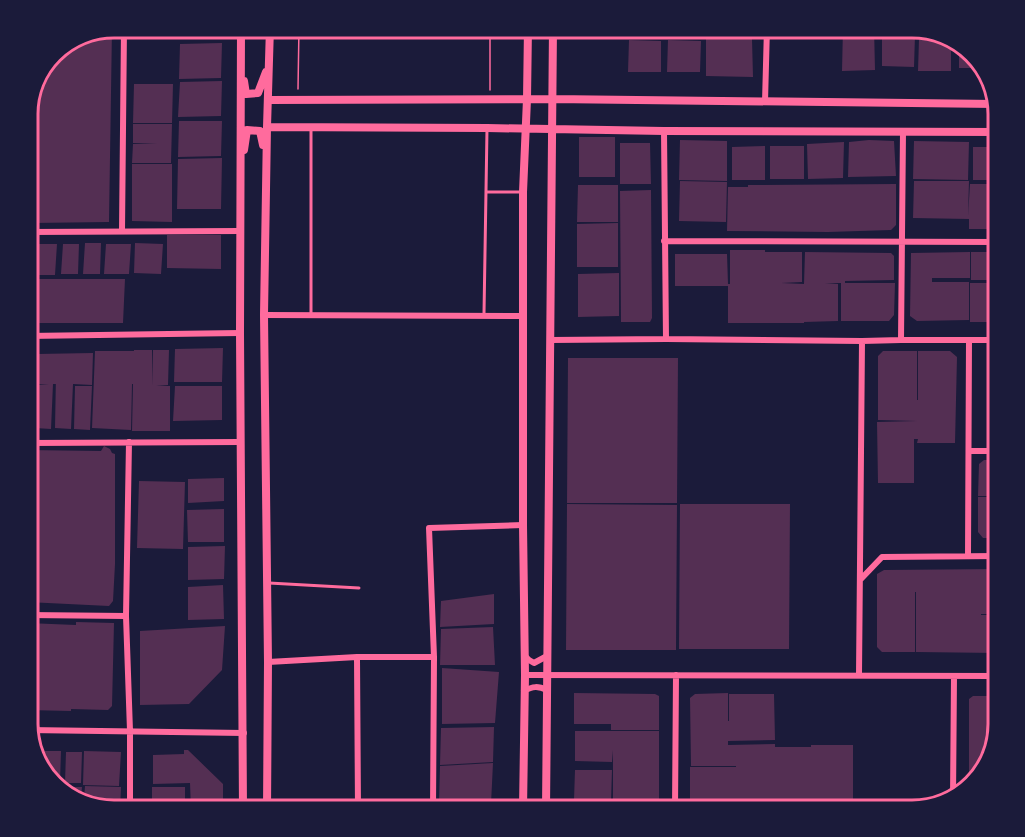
<svg xmlns="http://www.w3.org/2000/svg" width="1025" height="837" font-family="Manrope,sans-serif">
  <style>
    .building { fill: #542f53 }
    .lines { fill: none; stroke-linecap: round; stroke-linejoin: round }
    .path { stroke: #ff6b9d; stroke-width: 1.5 }
    .service { stroke: #ff6b9d; stroke-width: 3 }
    .minor { stroke: #ff6b9d; stroke-width: 6 }
    .tertiary { stroke: #ff6b9d; stroke-width: 8 }
    .rim { fill: none; stroke: #ff6b9d; stroke-width: 3 }
  </style>
  <rect width="100%" height="100%" fill="#1b1b3a"/>
  <path class="building" d="M725,27H751V34L725,33Z
    M843,27H874L875,70L842,71Z
    M112,28L109,222L32,223V98L56,49Z
    M882,34L915,35L914,67L882,66Z
    M706,39H752L753,77L706,76Z
    M919,39H944L951,42V71H918Z
    M629,40L661,41V72H628Z
    M668,40L701,41L700,72H667Z
    M222,43L221,78L179,79L180,44Z
    M959,45L968,48L983,68H959Z
    M222,81L221,116L178,117L180,82Z
    M134,84H173L172,123H133Z
    M179,121H222L221,156L178,157Z
    M133,124H172L171,163H132L133,144H157L133,143Z
    M579,137H615V177H579Z
    M680,140L727,141V181L679,180Z
    M869,140L894,141L896,176L848,177L849,142Z
    M914,141L969,142L968,180L913,179Z
    M844,142L843,178L808,179L807,144Z
    M620,143H650L651,184H620Z
    M765,146V180H732V147Z
    M770,146H804V179H770Z
    M973,147H998V180H973Z
    M222,158L221,209H177L178,159Z
    M132,164H172V222L132,221Z
    M680,181L727,182L726,222L679,221Z
    M914,181H969L968,216L970,184H998V229H969V219L913,218Z
    M896,184V225L891,230L828,232L727,231L728,187H748V185Z
    M578,185H618V222H577Z
    M651,190L652,318L650,322H621L620,191Z
    M618,223V267H577V224Z
    M167,235H221V269L167,268Z
    M85,243H101L100,274H83Z
    M135,243L163,244L161,274L134,273Z
    M39,244H57L55,275H38Z
    M63,244H79L78,274H61Z
    M106,244H131L129,274H104Z
    M730,250H765V252H802V282L781,283L804,284L805,252L891,253L894,256V280L845,281V283H895L894,315L889,321H841V283H825L838,284V321L804,322V323H728V286H675V254H727L728,284H730Z
    M970,252V278H932V282H969V320L917,321L910,316L911,253Z
    M971,252H998V280H971Z
    M619,273V316L578,317V274Z
    M31,279H125L123,323H36L31,318Z
    M970,283H998V322H970Z
    M223,348L222,382H174L175,349Z
    M134,350H152V386L153,350H169L168,385L156,386H170V431H132L133,384H132L131,430L92,428L95,351H134Z
    M883,351H917V400H918V351H950L957,357L955,443H917L918,439H914V483H878L877,422L917,421L878,420V356Z
    M27,353L36,354L33,429H27Z
    M93,353L92,385L73,384L71,429L55,428L56,374V384H53L51,429L35,428L36,385H49L36,384L37,354Z
    M568,358H678L677,503H567Z
    M75,386H92L90,430L74,429Z
    M175,386H222V420L173,421Z
    M104,446L110,449L112,453L115,454V564L113,601L109,606L27,602V450L101,451Z
    M984,460H998V496H978L979,464Z
    M224,478V501L188,503V479Z
    M139,481L185,482L183,549L137,548Z
    M978,497H998V538H983L978,532Z
    M567,504L677,505L676,650H566Z
    M680,504H790L789,649H679Z
    M224,509V542H188L187,510Z
    M225,546L224,579L188,580V547Z
    M998,569V614H981V615H998V653L916,652V592H915V652H882L877,647V574L884,570Z
    M223,585L224,619L188,620V587Z
    M494,594V624L440,627L441,601Z
    M76,622L114,623L112,706L108,710L71,709V711L27,710V663L36,662H27V623L76,625Z
    M225,626L222,670L189,704L140,705V631Z
    M493,627L495,665H440L441,629Z
    M442,668L499,672L495,723L442,724Z
    M574,693L655,694L659,696V730H611V724H574Z
    M728,693V721H729V694H774L775,740L728,741V745L775,744V747H811V745H853V801L690,802V767H736V766H691L690,698L695,694Z
    M973,696H998V724L977,780L969,786V699Z
    M494,727L493,762L440,765L441,728Z
    M575,731H659V807H613V750L612,762L575,761Z
    M184,750H188L223,784V810H191L190,783L153,784V755L184,754Z
    M45,751H61L60,782H54L45,764Z
    M84,751L121,752L119,786L83,785Z
    M66,752H82L81,783H65Z
    M493,763L491,804L441,808L439,803L440,766Z
    M575,770H612L611,801L574,800Z
    M85,786L121,787L120,810H113L84,799Z
    M65,787H82L81,798L64,792Z
    M152,787H185V810H152Z"/>
  <g class="lines">
    <path class="path" d="M298,89L299,27
      M490,90V27"/>
    <path class="service" d="M486,192H523
      M484,314L487,129
      M311,315V129
      M269,583L359,588"/>
    <path class="minor" d="M765,102L767,27
      M664,131L666,339
      M122,231L124,27
      M27,232L241,231
      M664,241L998,242
      M264,315L523,316
      M27,336L240,333
      M551,340L666,339L862,341L901,340H998
      M901,340L903,132
      M129,442L126,616L130,731V810
      M27,443L241,442
      M969,451H998
      M968,556L969,340
      M860,580L882,557L998,556
      M27,615L126,616
      M525,656L529,660L534,663L547,656
      M357,657L358,810
      M268,662L357,657H434
      M525,675L998,676
      M859,675L862,341
      M524,691C533,686 538,686 547,690
      M28,730L244,733
      M953,799L954,676
      M433,810L434,657L429,528L523,525
      M675,810L676,675"/>
    <path class="tertiary" d="M241,27L240,333L243,810
      M244,81L246,94L258,93L266,72
      M268,100L552,99L996,104
      M267,127L487,128L664,131L998,132
      M244,150L247,130L260,131L263,145
      M267,810L268,662L264,315L267,127L270,27
      M523,810L525,675L523,525V192L527,99L528,27
      M546,810L553,27"/>
  </g>
  <path d="M0 0H1025V837H0ZM114 38H912A76 76 0 0 1 988 114V724A76 76 0 0 1 912 800H114A76 76 0 0 1 38 724V114A76 76 0 0 1 114 38Z" fill="#1b1b3a" fill-rule="evenodd"/>
  <path class="rim" d="M114 38H912A76 76 0 0 1 988 114V724A76 76 0 0 1 912 800H114A76 76 0 0 1 38 724V114A76 76 0 0 1 114 38Z"/>
</svg>
